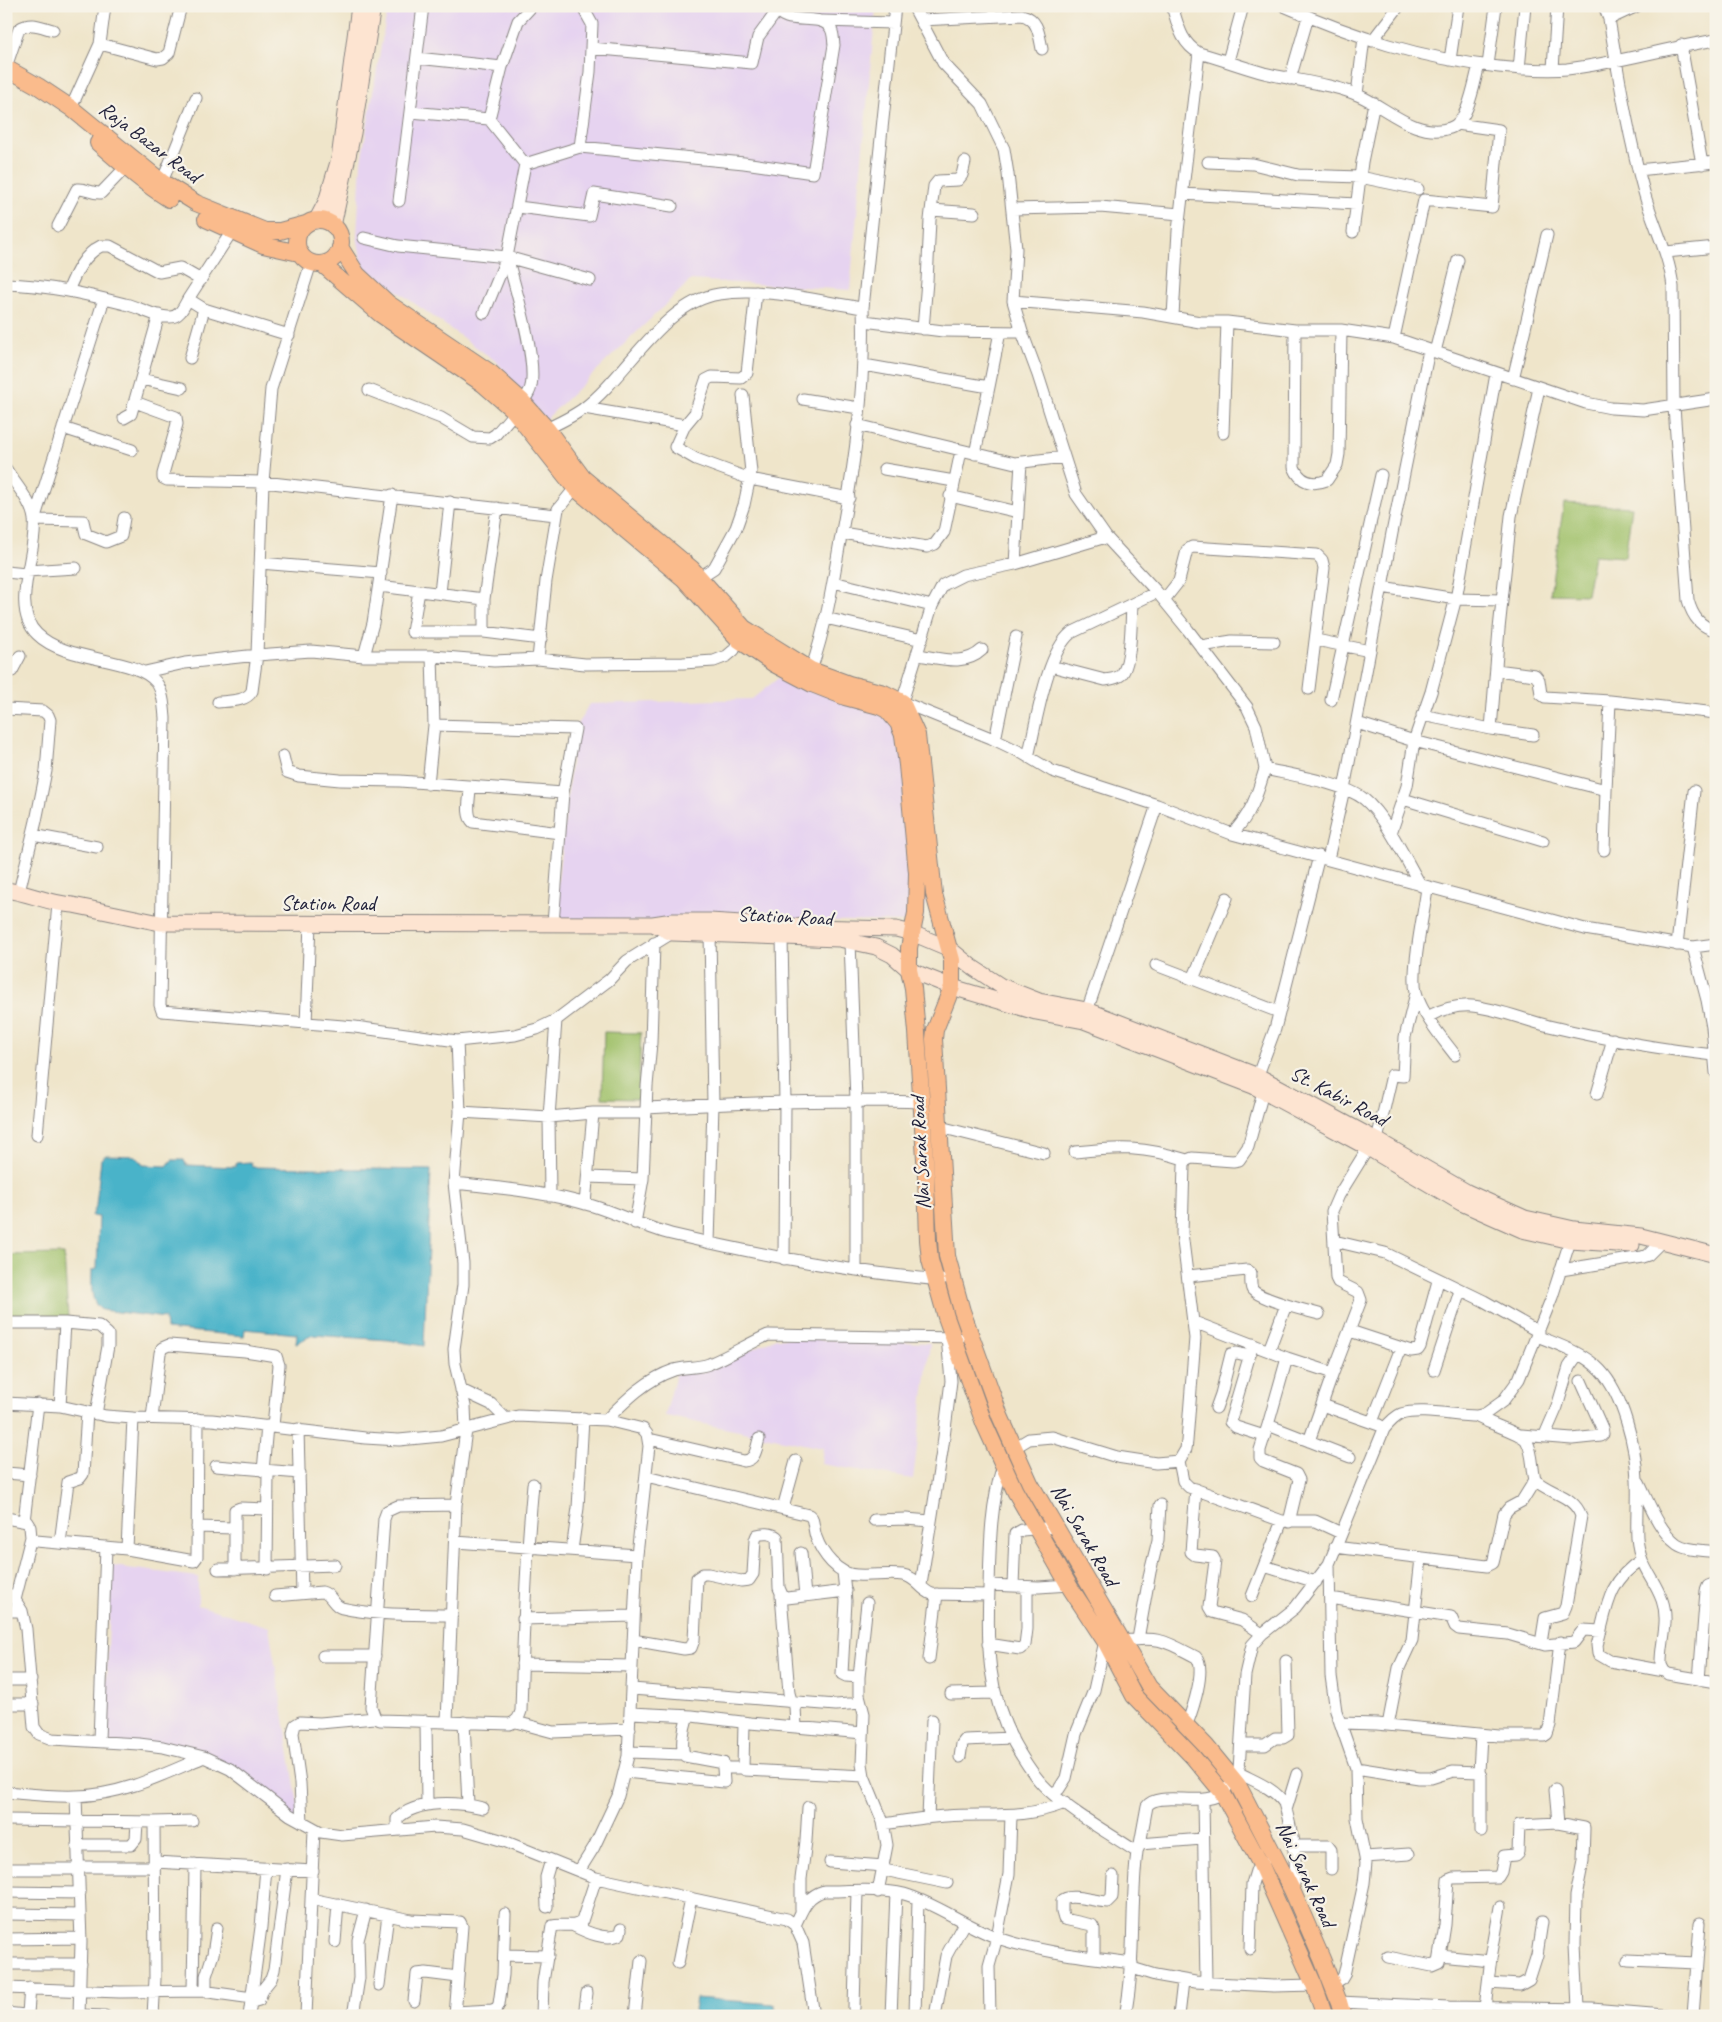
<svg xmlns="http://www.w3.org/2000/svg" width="1722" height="2022" font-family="Caveat,sans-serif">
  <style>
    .built { fill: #e6d3f0 }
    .green { fill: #a0c16a; stroke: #617252 }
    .water { fill: #4ab3c9; stroke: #366a82 }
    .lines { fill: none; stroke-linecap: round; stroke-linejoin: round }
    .street-casing { stroke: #888482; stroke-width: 13 }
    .secondary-casing { stroke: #888482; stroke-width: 17 }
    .primary-casing { stroke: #888482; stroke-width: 18 }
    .street { stroke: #fff; stroke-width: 11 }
    .secondary { stroke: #fde4d1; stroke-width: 15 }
    .primary { stroke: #fabb8c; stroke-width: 16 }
    .labels { text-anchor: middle; stroke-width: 4.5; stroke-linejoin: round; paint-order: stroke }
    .street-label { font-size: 21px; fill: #22223b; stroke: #f7f3e8 }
  </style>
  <rect width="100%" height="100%" fill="#f7f3e8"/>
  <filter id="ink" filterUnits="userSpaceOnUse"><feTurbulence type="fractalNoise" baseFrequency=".02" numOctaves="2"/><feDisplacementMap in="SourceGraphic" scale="10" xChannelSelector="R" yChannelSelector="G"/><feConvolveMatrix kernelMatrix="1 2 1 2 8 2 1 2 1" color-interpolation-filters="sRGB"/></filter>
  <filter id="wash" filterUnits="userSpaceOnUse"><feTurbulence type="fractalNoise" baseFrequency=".0096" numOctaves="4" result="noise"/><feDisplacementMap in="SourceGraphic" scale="20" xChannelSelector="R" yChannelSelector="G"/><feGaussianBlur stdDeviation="1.12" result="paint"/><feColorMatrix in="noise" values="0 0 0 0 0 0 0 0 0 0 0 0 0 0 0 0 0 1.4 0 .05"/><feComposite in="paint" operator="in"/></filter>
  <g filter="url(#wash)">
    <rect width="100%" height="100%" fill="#efe5ca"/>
    <path class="built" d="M388,6H876L850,290L691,280L545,420L497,362L362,266L357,235L361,162Z
      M786,672L890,701L932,869L922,922L710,919L553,924L575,729L589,704L752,699Z
      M776,1338L930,1343L913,1479L821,1464L823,1448L665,1416L676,1374L704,1372Z
      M112,1566L198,1577V1605L269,1627L302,1829L261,1799L235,1775L200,1761L148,1745L103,1743Z"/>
    <path class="green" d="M1564,503L1632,507L1625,557L1594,555L1587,595L1550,594Z
      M604,1032L641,1033L638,1099L602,1098Z
      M64,1254L68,1318L6,1317V1255Z"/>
    <path class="water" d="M106,1155L136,1156L143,1165L167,1166L172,1160H184L186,1165L235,1167L236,1163L251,1162L252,1167L431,1170L424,1346L389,1340L313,1335L296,1343L297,1334L245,1329L244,1336L166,1329L165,1318L102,1310C89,1303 92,1283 92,1270L97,1269L99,1217L92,1216L96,1206L101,1159Z
      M696,1998L774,2004L777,2016H693Z"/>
  </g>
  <g filter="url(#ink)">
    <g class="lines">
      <defs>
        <path id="street" d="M913,6L943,63L982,104L1004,149L1008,174L1016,249L1013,301L1022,332L1038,375L1076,494L1106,537L1157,592L1188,630L1247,707L1256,726L1265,769
          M1172,6C1178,25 1181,43 1199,53L1178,231L1173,316
          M1284,6C1354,37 1422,59 1499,67C1521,69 1545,71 1567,69C1618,63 1666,48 1716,40
          M1604,6L1609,19C1619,78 1628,135 1644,192C1653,225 1669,253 1673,287L1674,407L1688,600C1692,615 1699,627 1716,630
          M1609,19L1637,6
          M921,20L1022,15C1038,19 1039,34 1042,49
          M822,21L893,23
          M1372,41L1399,6
          M100,44L157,59L163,58L169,53L181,6
          M1681,45L1702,164
          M591,48L752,63L758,37L777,11
          M1199,53C1221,59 1242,67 1264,73C1293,80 1334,84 1360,96C1387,108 1417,139 1450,128C1469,122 1474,82 1479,65
          M417,58L502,67
          M1450,60L1458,6
          M1228,61L1243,6
          M1488,65L1496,6
          M6,67L19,29C31,21 41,27 53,30
          M1519,69L1525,6
          M1553,69L1557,6
          M1290,79L1308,17
          M1357,94L1364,38
          M71,108L100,44L105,6
          M411,112L489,119L525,164L507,257L484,313
          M489,119L502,67L518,21L532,6
          M580,147L590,72L592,24L582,6
          M1208,162L1253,164L1298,175L1360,177L1418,189
          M525,164L580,147L744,163L813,173L834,45C833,39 834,31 829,26C816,12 782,28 776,6
          M1638,170L1716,162
          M162,182L196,98
          M1183,194L1356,204
          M399,201L423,6
          M518,207L589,216L594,194L672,206
          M1012,209L1100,207L1180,214
          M931,210L974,213
          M58,226L77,189C86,188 92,194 101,193L125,168
          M1353,232L1362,162L1374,103
          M364,238L398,246L507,257L590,280
          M1666,252L1716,247
          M6,284C46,285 86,294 125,304C139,307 156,318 170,317C180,317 184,306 188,299L204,309L289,335
          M68,291C75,274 84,254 101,246H110L159,272L180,268L201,280
          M756,292L747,373L741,378L712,377L706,380L695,413L685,425L675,447L696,459L750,479L849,498
          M104,299L34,520L83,521L86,534L106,542L121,536L124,518
          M188,299L232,231
          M1013,301L1143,312L1200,322H1227L1295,330H1341L1394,338L1586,403L1611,408L1643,410L1716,399
          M864,321L943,331L1022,332
          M923,329L927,281L930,220L934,186L938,181L958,180L962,175L965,162
          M1295,330L1294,467C1300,482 1312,486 1327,480L1337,465L1339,454L1341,330
          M1394,338L1424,200L1492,207L1499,130L1457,124
          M1435,352L1458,260
          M190,358L204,309
          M864,365L989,387L1000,332
          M141,379L182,388
          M1513,379L1547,235
          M369,390L441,418L473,437L490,438L496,434C506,422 523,404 529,392C541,370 514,283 507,257
          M803,399L859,408
          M135,402L176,417L177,424L163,474V478L167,480L263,482L556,515
          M584,408L685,425
          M124,418L131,414L159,315
          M857,425L1015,463L1064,457
          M63,428L132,450
          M540,432C554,425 571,418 584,408C626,377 663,302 719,294C767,287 816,301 863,308L895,6
          M1223,433L1227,322
          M975,454L989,387
          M6,469C15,484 32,502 34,519C38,553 9,607 37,634C66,663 135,656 156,682C163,691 164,706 165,718L160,1005L162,1011L355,1027L457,1041L515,1035L537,1029L556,1020L609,980L627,961L672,933V928
          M884,469L954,481
          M950,496L1018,512
          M842,533L927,547L935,544L944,532L961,451
          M1106,537L1015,564L963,575L943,585L932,606L902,702L991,738L1020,752L1052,771L1157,805L1232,834L1585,929L1693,947
          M260,563L381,573
          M1015,564L1021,462
          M27,571L76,568
          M6,572L26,574
          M700,577L714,568L736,528L744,505L751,472L743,395
          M833,582L932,606
          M379,586L484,599
          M1382,587L1456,599L1502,600
          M419,591L412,632H484L541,639
          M440,593L450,502
          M1164,600L1179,581L1187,550L1192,547L1317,555L1322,560L1324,568L1309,689
          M825,618L922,640
          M484,632V599L497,508
          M1316,640L1370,651
          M1201,646L1232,641L1274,642
          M918,655C940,658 964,667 982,650
          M364,656L373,623L392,495
          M538,659L546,581L558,509L580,482
          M1051,666L1105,680C1111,679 1116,679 1121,675C1132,664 1131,620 1132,604
          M811,670C825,630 832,589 839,547C854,469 866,388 863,308
          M1496,670L1535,675L1539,680L1541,694L1545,697L1610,701
          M6,671H12L20,656
          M145,672L185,663L257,655L311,651L364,656H432L494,661L538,659L585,664L683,663L714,661L727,656L734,650L739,640
          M1331,700L1381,475
          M218,702C229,701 246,702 252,691L257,655L263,482L271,389L311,263
          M6,709L43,711L48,715L50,720L46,771L36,821L19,892
          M1422,715L1491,729L1499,629L1511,516L1539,388
          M1357,723L1414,741L1606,790L1610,701L1716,713
          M1491,729L1533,735
          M995,740L1016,637
          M283,756L287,772L299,776L340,780L400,781L563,793L575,729L434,725
          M1028,757C1036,725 1046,653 1071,633L1157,592
          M428,784L434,725L432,656
          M470,788C470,798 465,815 473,822L560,833
          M1403,799L1543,841
          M1391,833L1407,786L1414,741L1431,692L1457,594L1496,374
          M1232,834C1252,813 1257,795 1265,769C1291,775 1344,783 1364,799C1386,817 1407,862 1421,886
          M33,835L97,847
          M1604,850L1606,790
          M1328,859L1344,789L1392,533L1429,350
          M1427,888C1424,913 1411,969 1416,992C1421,1013 1442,1038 1455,1055
          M553,924L563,793
          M782,937L785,1102L784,1259
          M850,942L856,1100V1270
          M1716,944L1693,947L1707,1000L1712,1027L1716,1073
          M1677,945L1694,791
          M1156,965L1279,1012
          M1193,979L1227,898
          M1429,1016C1443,1009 1456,1005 1472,1006C1499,1009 1524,1020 1549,1026C1604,1039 1658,1049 1714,1055
          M1085,1017L1157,805
          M306,1024L310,924
          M1255,1083L1275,1029L1319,856
          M1597,1094L1613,1039
          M646,1108C737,1103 829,1099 921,1102
          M460,1112L549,1117L593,1113H645
          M940,1127L1044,1153
          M37,1135L58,904
          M1377,1140L1392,1075L1403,1076L1405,1037L1416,993
          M1075,1152C1120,1147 1143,1146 1187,1160
          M588,1177L643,1179
          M454,1183C500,1188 548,1192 593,1206C619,1214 644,1227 671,1234C760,1255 850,1272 941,1280
          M550,1196L549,1117L556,1020
          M585,1204L593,1113
          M635,1223L643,1179L647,1086L651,1043L654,943
          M1334,1241L1385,1253L1484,1301L1539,1332
          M709,1243L713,1104L710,933
          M1561,1270L1642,1257L1648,1255L1662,1241
          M1188,1276L1247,1270L1251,1273C1251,1277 1250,1284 1252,1289C1256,1298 1307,1311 1319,1314
          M1194,1322L1287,1358L1268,1425L1350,1457
          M6,1323H65L99,1326L108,1334V1346L96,1414
          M1350,1331L1411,1351L1418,1350L1420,1347L1438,1281
          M1537,1336C1559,1345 1584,1353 1600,1370C1623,1394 1636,1448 1637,1480C1638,1499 1636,1519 1637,1538C1640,1568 1653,1576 1662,1600C1670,1622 1660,1643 1661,1665L1664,1671L1668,1674L1716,1682
          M1253,1344L1230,1422L1236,1427L1264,1436
          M1269,1350L1286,1305
          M1287,1358L1333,1373L1309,1441
          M1434,1370L1460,1291
          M1333,1373L1361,1300L1358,1292L1338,1282L1336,1278L1332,1211L1339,1195L1368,1148
          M461,1390L491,1404L505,1418
          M6,1403L60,1406L106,1416L133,1418L212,1420L365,1438L399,1440L441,1436L518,1416L606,1420L643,1429L647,1434L649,1446L637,1555L628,1756L618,1796L594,1847L579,1871
          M1322,1405L1379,1425
          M60,1406L65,1323
          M1216,1408L1221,1394L1231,1354L1237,1353L1249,1356
          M1476,1416C1487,1423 1524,1434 1527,1442C1533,1453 1532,1468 1535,1480C1550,1494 1574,1495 1581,1516L1566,1606L1563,1613L1545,1618L1541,1643
          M152,1418L160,1353L162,1348L169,1345L245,1351L276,1356L279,1365L273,1426
          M606,1420C626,1400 647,1379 674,1370C685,1367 698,1368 709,1364C729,1356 748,1344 768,1335L959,1338
          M1372,1422L1401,1348
          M1268,1425L1260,1450V1458L1263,1461L1296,1474L1299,1480L1289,1522
          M298,1429L302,1593
          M1521,1435L1572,1439L1601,1436L1603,1434L1602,1428L1581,1381
          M1544,1437L1557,1407L1569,1367L1578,1354
          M649,1439L744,1461C756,1460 756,1449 759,1439
          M1014,1448L1029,1439L1052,1437L1117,1457L1156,1463L1179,1461L1186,1449L1187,1441L1195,1338L1182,1233L1184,1165L1187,1160L1192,1158L1233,1161L1239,1160L1248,1147L1263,1092
          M1179,1461L1183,1481L1189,1487L1282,1521H1315L1341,1533
          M1003,1465C990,1506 990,1546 989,1589C987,1647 987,1690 1014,1743C1023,1759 1034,1777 1047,1789C1074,1814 1107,1832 1137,1852C1130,1907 1136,1962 1125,2016
          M216,1466L300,1473
          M263,1471L267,1426
          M6,1473L30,1475
          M646,1476L809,1515L812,1518C814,1525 814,1531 816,1537C822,1554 838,1575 857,1575C872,1576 888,1573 903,1575C917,1577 920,1590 932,1594L988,1595
          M1639,1483C1649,1503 1659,1531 1677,1544C1688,1551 1703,1550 1716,1552
          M1196,1489L1191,1552L1195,1555L1213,1557L1215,1561L1209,1607L1212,1612L1242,1620L1262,1634
          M456,1505L398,1506L387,1511L384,1519L371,1707L375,1718L380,1720L510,1724C517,1721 519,1718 521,1711C523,1635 526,1559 533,1484
          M783,1508L796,1461
          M6,1518L27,1522L30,1527L31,1537L36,1541L127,1549L194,1561L197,1557L198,1419
          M874,1520L906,1519L930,1521
          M24,1521L38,1404
          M197,1527L234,1528
          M455,1542L637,1555
          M60,1543L68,1482L80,1478L83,1474L87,1412
          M1335,1547L1487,1566L1493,1563L1494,1559L1504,1514L1509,1508L1522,1501L1535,1480
          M127,1549L133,1418
          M572,1550L578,1508L583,1418
          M801,1553L805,1596
          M1641,1560C1607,1582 1607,1609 1597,1645L1598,1654L1610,1661L1664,1671
          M1329,1564L1331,1676L1336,1711L1356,1768L1357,1818L1366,1863L1364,1883L1344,1975L1341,1980L1332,1985
          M1264,1566L1316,1582
          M218,1569L335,1565
          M235,1569V1510L240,1508L266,1509
          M267,1569L268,1471
          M843,1572L846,1601L842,1674L846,1676L859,1677
          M921,1585L943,1445L951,1381L947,1337
          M989,1585L1039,1587L1069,1585
          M1013,1586L1015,1534L1022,1530L1056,1527
          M6,1592L15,1600L22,1611L26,1629L34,1727L39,1734L52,1739L139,1744L163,1747L204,1757L230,1769L290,1815L321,1832L342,1835L435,1827L463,1829L504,1841L596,1878L787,1919L795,1925L803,1943L814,2016
          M781,1595L789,1693L791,1700L795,1706L796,1727
          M275,1596L322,1592C332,1594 332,1605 342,1608C377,1616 416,1614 452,1615
          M1252,1596L1282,1521
          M1330,1598L1451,1617L1455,1626L1459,1629L1508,1634L1545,1645L1574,1642L1583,1630L1601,1631
          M15,1600L31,1537
          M867,1603L859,1677V1695L864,1714L862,1764L864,1776L883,1822L887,1845L878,1892
          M6,1611H22
          M523,1619L633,1616
          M1138,1639L1150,1572L1158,1540L1160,1505
          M633,1640L684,1649L691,1648L694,1640L697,1578L703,1574H708L741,1581L749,1580L753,1574L755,1540L757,1535C763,1533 772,1533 777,1537L779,1588L783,1597L787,1598L846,1591
          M1124,1641C1160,1636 1165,1641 1196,1657C1207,1668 1192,1711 1187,1724
          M988,1644L1020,1649L1025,1645L1027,1629V1587
          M323,1656H375
          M929,1659L937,1594
          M522,1664L632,1666
          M6,1680H31
          M1699,1680L1706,1591L1708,1586L1716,1583
          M632,1689L836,1705L861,1703
          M951,1694L994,1693
          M6,1704H33
          M631,1713L692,1716
          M426,1721L427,1805
          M447,1721L456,1505L466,1430L465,1406L455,1364L454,1349L463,1285V1263L454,1183L460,1112L457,1041
          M464,1722L468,1804
          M516,1722L553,1732L630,1729
          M744,1723L743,1768L745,1770L864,1776
          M1340,1723L1377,1724L1499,1736H1544L1547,1734L1550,1725L1560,1642
          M1388,1725L1399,1668L1412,1640L1421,1558
          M99,1740L106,1547
          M1241,1745H1265L1275,1738H1283L1288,1735L1286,1661
          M629,1752L683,1754
          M960,1757L962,1744L965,1740L1012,1738
          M743,1768H723V1763L685,1756C680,1747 684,1728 687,1718L692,1716L750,1723L863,1733
          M1356,1768L1419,1778H1431L1453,1771L1479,1772L1481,1776V1831
          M625,1772L724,1782L723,1768
          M1479,1772L1481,1735
          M1239,1773C1254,1781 1274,1788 1284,1803C1290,1822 1301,1873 1292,1890
          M1238,1785L1245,1675L1252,1645L1262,1634L1295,1608L1329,1564L1384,1429C1389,1423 1394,1417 1401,1414C1422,1408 1454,1416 1476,1416L1485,1414L1503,1401L1519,1379L1552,1297L1572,1235
          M1555,1790L1558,1823
          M6,1792C29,1794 53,1797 76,1796C122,1795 162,1775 204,1757
          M1053,1794L1059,1789L1066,1778L1076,1734L1094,1690L1105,1641
          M76,1796L81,1942L79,2016
          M1203,1800L1206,1982
          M1286,1810L1297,1774
          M928,1818L932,1720
          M6,1820L154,1822L192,1821
          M302,1822L300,1783L293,1733L295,1725L300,1722L320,1723L375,1718
          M884,1824C904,1821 925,1817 946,1816C990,1813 1021,1820 1065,1803
          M397,1830V1819C417,1799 458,1802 483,1808
          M1140,1844L1147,1806C1157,1791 1201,1806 1219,1795C1222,1793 1224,1790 1227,1787
          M77,1845H131L136,1839L137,1822
          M1292,1846H1328L1331,1850V1869
          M1138,1849L1140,1844L1202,1839
          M1365,1857L1409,1854
          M155,1862L313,1871
          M830,1862L884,1866
          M78,1867H155
          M6,1869H79
          M884,1870L947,1883
          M6,1892L80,1893
          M311,1899L411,1920L460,1922L462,1926L455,2016
          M547,1907L546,1877L551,1860
          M801,1910V1879L806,1841L808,1807
          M6,1914L80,1915
          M795,1925C803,1909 806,1896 824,1891C849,1891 879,1888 904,1894C936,1903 968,1928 1001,1939C1043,1953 1088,1957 1132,1963
          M574,1926C586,1932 607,1942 620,1934L621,1929
          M6,1939L81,1938
          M335,1942L338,1904
          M1250,1949L1252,1884L1256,1871L1264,1862
          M504,1955L548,1956
          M1441,1956L1490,1961
          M1388,1957L1432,1966L1439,1963L1445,1925L1448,1880L1453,1878L1498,1877L1501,1872L1504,1856L1515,1855L1518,1852L1519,1825L1558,1823L1584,1828L1583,1861L1576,1896L1575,1944L1578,2008
          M1094,1958V1929L1092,1925L1064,1919L1062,1912V1901C1069,1892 1096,1902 1107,1902L1112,1897L1113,1876
          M1628,1960L1697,1963
          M678,1963L691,1898
          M6,1964H81
          M1132,1968L1155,1975L1195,1982L1274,1986L1314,1985
          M1488,1983L1520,1985L1529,1980L1537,1955L1542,1922
          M379,1985L388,1915
          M6,1988L120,1992L202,1991L252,1998
          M193,1991L195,1864
          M206,1992V1976L213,1954L217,1928
          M414,2001L417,1974L426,1973L458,1977
          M252,2002L259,2000L263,1989L271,1979L274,1970L287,1869
          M1339,2002L1449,2007L1592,2009L1675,2016
          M854,2008L857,1891
          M1485,2008L1491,1958L1500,1907
          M455,2012L492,2010L497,2008L499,2004L503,1975L505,1914
          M6,2013L25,2015L28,2013L30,1988
          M79,2015L105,2016
          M153,2016L155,1979L154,1822
          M249,2016L261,1927L266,1868
          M306,2016L314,1830
          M353,2016L359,1978L358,1940L366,1910
          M542,2016L543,1982L552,1926C563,1923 573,1929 582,1921L596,1878
          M584,2016L587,1993
          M635,2016L641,1961
          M891,2016L896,1893
          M915,2016L918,1899
          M935,2016L946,1956L964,1923
          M990,2016L989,1966L997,1937L1009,1874L1011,1815
          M1179,2016L1183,1981
          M1693,2016L1700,1923"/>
        <path id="secondary" d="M316,221L326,202L339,159L359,6
          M333,226L353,133L373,6
          M6,890C29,893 50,904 73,905L160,923L653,924L673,921H710L807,927L896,929L912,933L950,949L972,967L1001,986L1039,1001L1087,1010L1258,1076L1377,1140L1467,1192L1525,1218L1574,1229L1641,1236L1716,1255
          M653,924L672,933L839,939L876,947L892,955L909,970L952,987L1036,1012L1084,1021L1253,1086L1368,1148L1461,1203L1522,1230L1570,1241L1632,1245"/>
        <path id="primary" d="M6,68L38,86L71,108L162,182L196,203L265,231H280L306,224
          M98,143C121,163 143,183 169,199
          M206,219L263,245L299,253
          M297 242a22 22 0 1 1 44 0a22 22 0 1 1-44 0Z
          M340,247L357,274L389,304L491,373L522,401L547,429L583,478L692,569L744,628L811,670L849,684L884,693L902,702L917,735L934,894L952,960V987L935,1030L934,1039L947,1256L962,1311L1000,1416L1030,1483L1149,1687L1206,1746L1238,1785L1292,1890L1322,1959L1339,2002L1343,2016
          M322,264L380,314L483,384L514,411L575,488L683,578L739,640L774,664L812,684L845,697L879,706L887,710L898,723L903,735L907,765L917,873L916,913L909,948V970L913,988L917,1032L926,1175L928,1240L930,1260L946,1317L984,1423L1015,1491L1071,1589L1105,1641L1134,1696L1193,1757L1222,1792L1261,1865L1314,1985L1325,2016"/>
      </defs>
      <use href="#street" class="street-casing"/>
      <use href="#secondary" class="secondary-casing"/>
      <use href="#primary" class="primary-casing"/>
      <use href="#street" class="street"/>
      <use href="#secondary" class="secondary"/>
      <use href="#primary" class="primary"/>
    </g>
  </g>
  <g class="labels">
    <g class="street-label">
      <text transform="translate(150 142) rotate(37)" y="7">Raja Bazar Road</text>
      <text x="328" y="910">Station Road</text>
      <text transform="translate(785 916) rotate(3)" y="7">Station Road</text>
      <text transform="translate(1339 1096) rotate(28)" y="7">St. Kabir Road</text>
      <text transform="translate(920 1153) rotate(-93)" y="7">Nai Sarak Road</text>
      <text transform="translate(1085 1535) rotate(60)" y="7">Nai Sarak Road</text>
      <text transform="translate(1306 1874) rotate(65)" y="7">Nai Sarak Road</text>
    </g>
  </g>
  <rect width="1722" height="2022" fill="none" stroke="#f7f3e8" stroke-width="25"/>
</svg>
